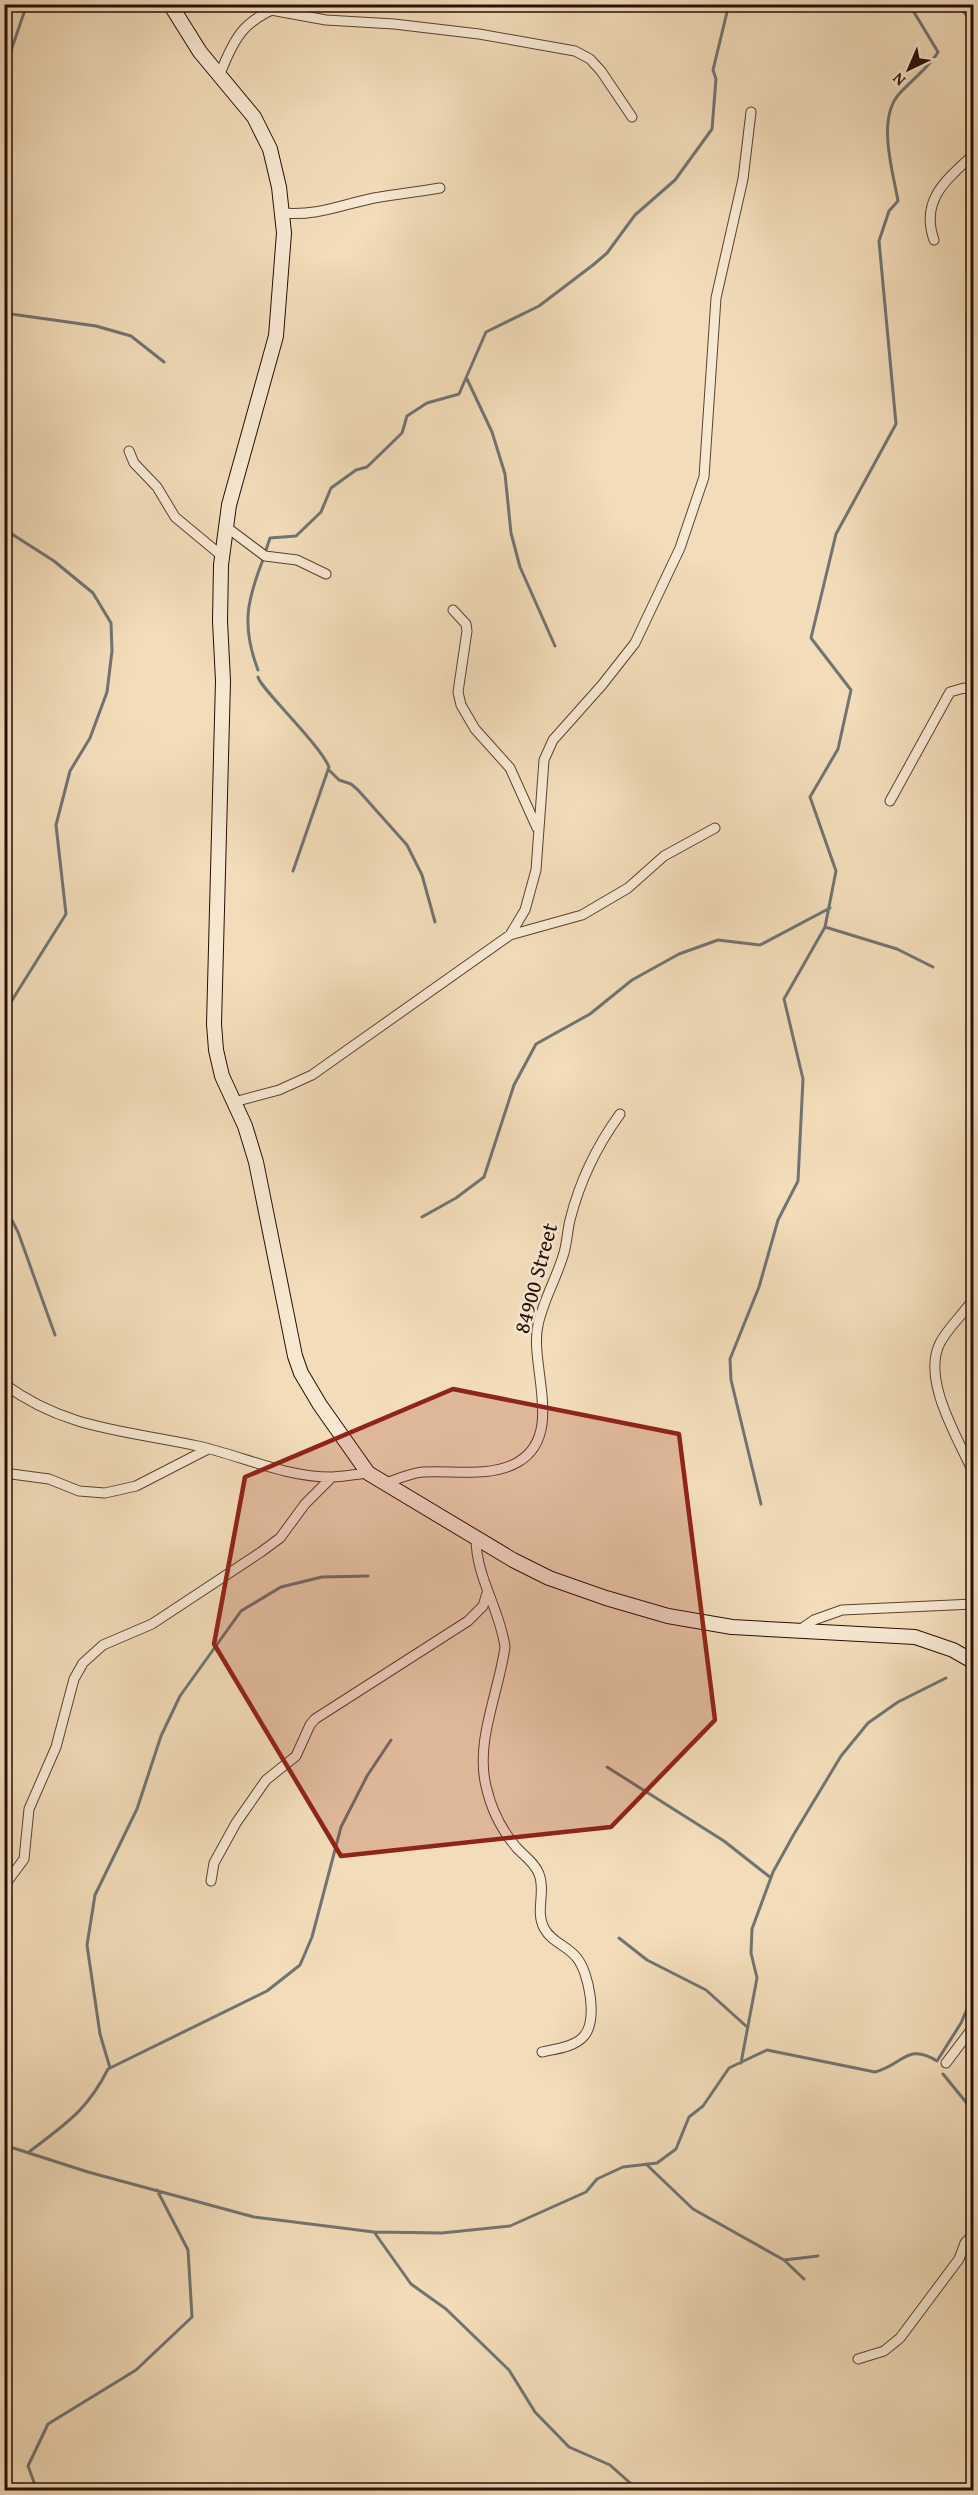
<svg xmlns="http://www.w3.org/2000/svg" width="978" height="2495" font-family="'Gentium Book Plus',serif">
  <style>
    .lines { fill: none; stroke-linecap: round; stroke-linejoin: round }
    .stream { stroke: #717472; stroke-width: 3 }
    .street-casing { stroke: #5a4232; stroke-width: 11 }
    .secondary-casing { stroke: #270e05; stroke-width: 16 }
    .street { stroke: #f7e8d2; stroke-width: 9 }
    .secondary { stroke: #f7e8d2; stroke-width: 14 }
    .marked { fill: #8f2418; fill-opacity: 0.2; stroke: #8f2418; stroke-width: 4.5; stroke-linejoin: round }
    .labels { text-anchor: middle; stroke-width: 5; stroke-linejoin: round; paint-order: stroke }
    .street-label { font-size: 22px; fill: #270e05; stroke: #f7e8d2 }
  </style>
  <rect width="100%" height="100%" fill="#f2dcb9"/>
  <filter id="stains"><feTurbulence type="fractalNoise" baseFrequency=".00333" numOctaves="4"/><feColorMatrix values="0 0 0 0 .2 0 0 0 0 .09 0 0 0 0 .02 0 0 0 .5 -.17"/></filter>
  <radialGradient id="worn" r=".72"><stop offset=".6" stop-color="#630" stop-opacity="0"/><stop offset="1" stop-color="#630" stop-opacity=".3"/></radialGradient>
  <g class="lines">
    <path class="stream" d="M4,71L27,4
      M4,313L96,326L131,336L164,362
      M467,379L492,432L505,474L511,533L520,567L555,646
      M4,529L54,561L93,593L111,623L112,651L107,692L90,738L70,771L56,825L66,914L4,1013
      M265,553L270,538L296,536L321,512L331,488L356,470L367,467L402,433L407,416L427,403L459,394L486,332L539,306L593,265L607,253L635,215L675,180L712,129L716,79L713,70L729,4
      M258,670C241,625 247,600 264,557
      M258,677C259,687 319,743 329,767L293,871
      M329,770L339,780L351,784L358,790L407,845L422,875L435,922
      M825,927L897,949L933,967
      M4,1205L18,1232L55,1335
      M422,1217L456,1198L484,1177L514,1085L536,1044L590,1014L632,980L679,954L718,940L760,945L830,908
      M761,1504L731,1380L730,1359L759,1287L778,1220L798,1181L803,1079L784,999L825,927L836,871L810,797L838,749L851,690L811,638L836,534L896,424L879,241L889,211L898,201C893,171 876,118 900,93C911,81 931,65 938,52L909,4
      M607,1767L724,1841L771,1878
      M619,1938L647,1960L706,1990L746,2026
      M741,2063L757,1978L751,1953L752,1929L773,1872L794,1834L841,1756L868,1723L898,1702L946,1678
      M110,2068L100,2034L87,1945L95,1895L137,1809L161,1736L180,1696L241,1611L281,1587L322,1577L368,1576
      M943,2074L974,2112
      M4,2145L88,2172L254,2217L374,2232L442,2233L510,2226L586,2192L597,2179L623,2167L657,2163L676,2149L689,2117L703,2106L729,2068L767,2050L875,2072C903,2065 907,2042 937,2061L961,2023L974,1993
      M29,2152C65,2124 87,2111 108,2069L267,1991L300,1965L312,1937L341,1827L367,1776L391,1740
      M647,2165L693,2209L784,2260L804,2279
      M374,2232L411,2284L446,2309L509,2370L535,2412L569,2447L610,2465L638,2490
      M784,2260L818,2256
      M37,2490L28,2466L48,2424L136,2370L192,2317L188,2250L157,2190"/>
    <defs>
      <path id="street" d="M962,4L974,17
        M271,10L326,20L394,24L479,34L575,51L590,59L601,71L632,117
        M220,74C235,35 245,19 286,4
        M282,213C318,216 340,205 374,198C396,194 418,192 440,188
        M934,240C920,200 946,180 974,154
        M129,451L134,463L157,487L175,517L222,556
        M225,526L265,556L297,560L326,574
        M453,610L466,624L467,631L458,692L461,705L475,729L510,768L537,828
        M890,801L950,692L964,688L974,691
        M510,935L582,915L628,888L664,856L715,828
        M234,1102L279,1090L312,1075L510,935L525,910L536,870L544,760L553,740L602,685L635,643L680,548L704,477L716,298L743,179L751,112
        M974,1298C964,1314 949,1326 940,1343C921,1380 959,1440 974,1474
        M4,1384C67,1430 125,1430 198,1446C242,1456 285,1477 331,1477C343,1477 356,1474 368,1473
        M4,1473L49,1479L79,1491L105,1493L136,1486L208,1449
        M384,1484C397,1479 410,1473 423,1472C453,1470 491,1478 518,1462C565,1435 529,1365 538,1325C543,1301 556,1279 563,1256C567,1245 567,1232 570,1220C580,1180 596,1147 620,1114
        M476,1538C476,1578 500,1609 505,1647C499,1692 475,1741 486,1786C491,1809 501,1829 516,1847C524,1856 535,1863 539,1874C546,1892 535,1911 544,1928C552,1943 567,1945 577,1958C589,1973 598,2020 584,2036C575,2047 555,2049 542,2052
        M798,1631L814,1620L842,1610L974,1604
        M211,1881L214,1863L236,1823L266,1780L296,1756L310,1725L315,1719L468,1621L483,1606L487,1593
        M4,1886L24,1859L29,1809L56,1747L74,1679L83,1663L103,1645L152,1624L261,1552L280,1538L305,1504L332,1477
        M946,2063L974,2026
        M858,2359L884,2351L900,2338L959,2259L965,2243L974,2233"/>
      <path id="secondary" d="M170,4L200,52L254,117L270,149L279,187L284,233L276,336L229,505L221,565L220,621L223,681L214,1024L216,1050L222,1076L245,1126L256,1162L295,1356L301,1373L320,1405L368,1473L513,1560L549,1578L606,1598L668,1616L732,1627L915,1637L953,1650L974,1662"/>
    </defs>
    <use href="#street" class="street-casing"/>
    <use href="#secondary" class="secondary-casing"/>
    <use href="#street" class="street"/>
    <use href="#secondary" class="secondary"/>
  </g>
  <path class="marked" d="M453,1389L679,1434L715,1720L611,1827L341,1856L214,1644L245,1477Z"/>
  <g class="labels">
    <g class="street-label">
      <text transform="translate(535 1278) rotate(-75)" y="8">84900 Street</text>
    </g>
  </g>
  <rect width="978" height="2495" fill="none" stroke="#f2dcb9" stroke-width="24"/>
  <rect x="6" y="6" width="966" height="2483" fill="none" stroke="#270e05" stroke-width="3"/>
  <rect x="12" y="12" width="954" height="2471" fill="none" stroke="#270e05" stroke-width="1.5"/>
  <g transform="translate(909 69) rotate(224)" stroke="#f7e8d2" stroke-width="4.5" paint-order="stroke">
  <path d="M0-4.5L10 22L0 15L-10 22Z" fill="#270e05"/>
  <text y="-9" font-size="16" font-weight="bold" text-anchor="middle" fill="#270e05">N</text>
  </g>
  <rect width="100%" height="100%" filter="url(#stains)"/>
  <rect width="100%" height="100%" fill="url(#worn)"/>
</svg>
